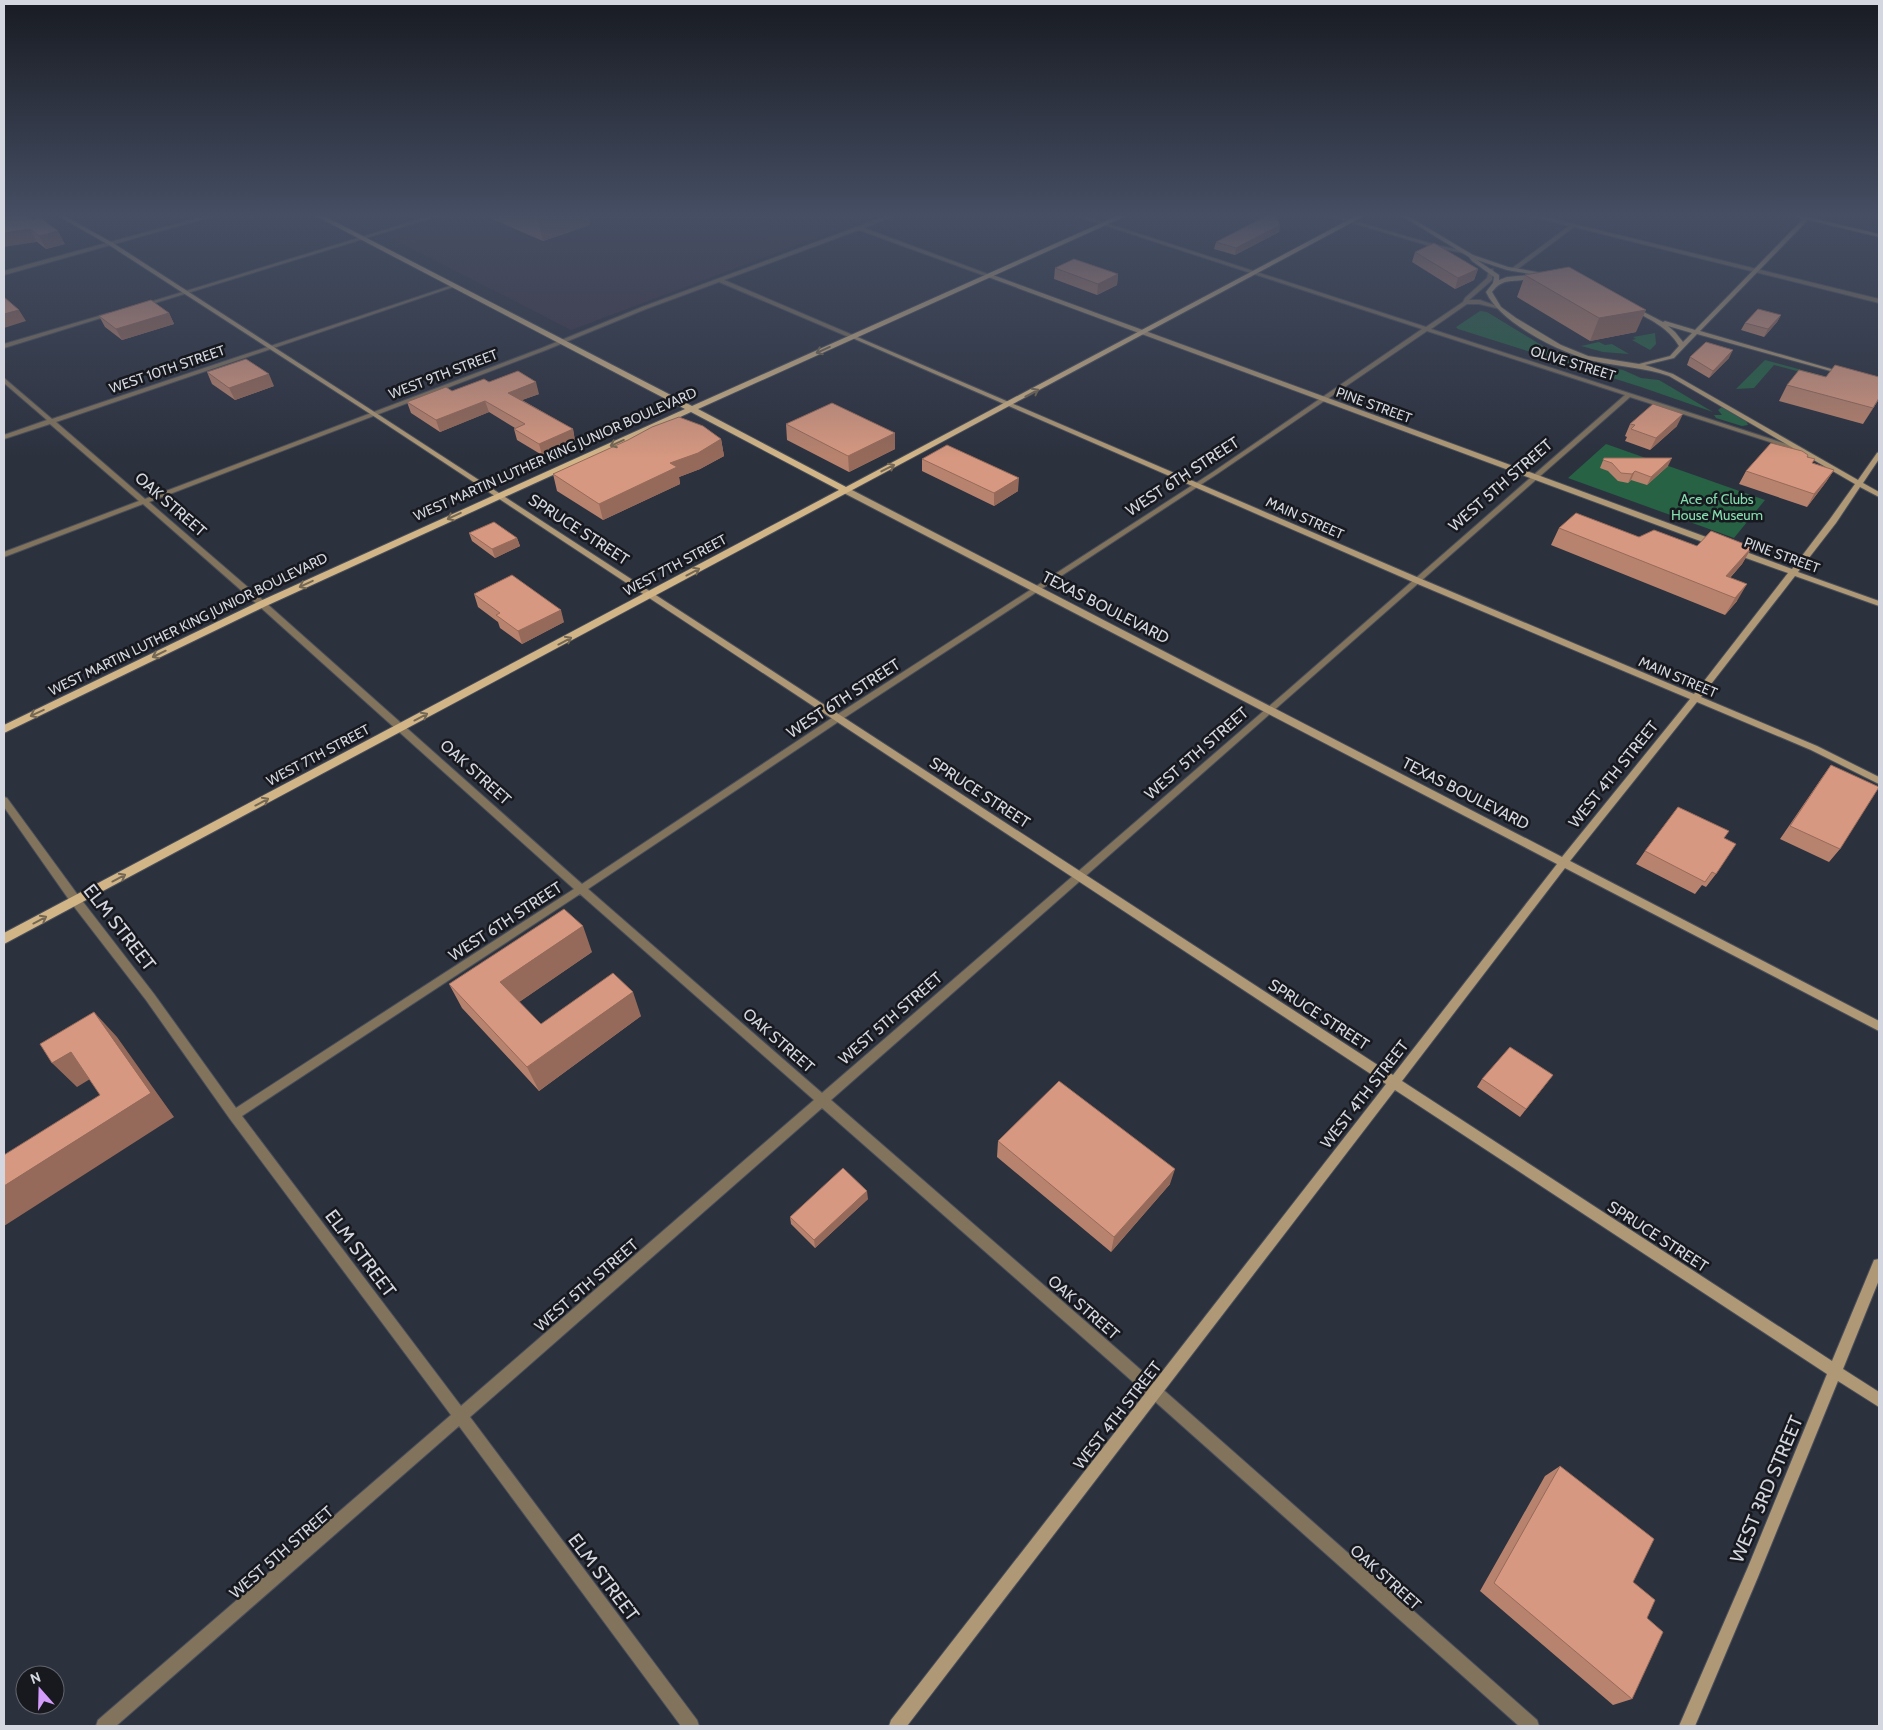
<svg xmlns="http://www.w3.org/2000/svg" width="1883" height="1730" font-family="Cabin,sans-serif">
  <style>
    .medical { fill: #3d3545 }
    .green { fill: #276245 }
    .lines { fill: none; stroke-linecap: round; stroke-linejoin: round }
    .street-casing { stroke: #4a4f5b; stroke-width: 2 }
    .secondary-casing { stroke: #4a4f5b; stroke-width: 2 }
    .primary-casing { stroke: #4a4f5b; stroke-width: 2 }
    .street { fill: #82735d; fill-rule: evenodd }
    .secondary { fill: #af9875; fill-rule: evenodd }
    .primary { fill: #d2b587; fill-rule: evenodd }
    .wall { fill: #b8836e }
    .shaded-wall { fill: #966a5a }
    .building { fill: #d69880; stroke: #966a5a }
    .oneway { stroke: #746753 }
    .labels { text-anchor: middle; stroke-width: 5; stroke-linejoin: round; paint-order: stroke }
    .far-street-label { font-size: 14px; fill: #d4d7df; stroke: #17191f }
    .far-park-label { font-size: 14px; fill: #84dfaf; stroke: #17191f }
    .street-label { font-size: 16px; fill: #d4d7df; stroke: #17191f }
    .near-street-label { font-size: 19px; fill: #d4d7df; stroke: #17191f }
  </style>
  <rect width="100%" height="100%" fill="#2c313e"/>
  <path class="medical" d="M454,216H874L571,330L389,237Z"/>
  <path class="green" d="M1480,311L1487,312L1556,354L1586,363L1623,370L1641,378L1659,380L1713,412L1641,387L1458,329L1456,327Z
    M1655,333L1656,344L1650,350L1632,340L1636,339L1633,337Z
    M1599,342L1605,345L1612,344L1629,354L1603,352L1581,346Z
    M1765,360L1879,391V393L1774,365L1754,388L1736,389Z
    M1722,407L1746,421L1748,425L1742,426L1716,418L1714,415H1722L1718,410Z
    M1606,444L1765,500L1734,538L1568,478Z"/>
  <g class="lines">
    <defs>
      <path id="street" d="M205,216H214L4,275V271Z
        M430,216H438L142,307L137,306Z
        M886,216H893L864,228L993,276L988,277L859,230L724,280L855,336V338H851L719,282L646,309L546,350L149,502L265,602L582,884L835,716L1213,472L1422,329L1076,216H1084L1426,327L1463,302L1465,298L1487,278L1489,269H1493L1492,280L1469,300H1480L1500,307V309L1479,304H1467L1431,329L1805,450V452H1801L1630,397L831,1100L1124,1355L1537,1720L1539,1726H1519L1114,1365L822,1108L470,1417L697,1720L699,1726H681L459,1426L116,1726H96L98,1720L451,1415L230,1119L146,1000L72,904L4,807V797L7,798L80,898L154,994L236,1108L574,889L259,606L143,504L4,557V552L139,501L50,424L4,439V435L47,420L4,383V378L52,419L453,285V287L56,422L145,499L542,348L642,307ZM1427,331L1625,395L1288,690L822,1093L588,889L841,720L1217,474ZM580,894L814,1100L461,1406L242,1116Z
        M1329,216H1337L1436,245L1466,251L1463,253L1433,247Z
        M1532,216H1541L1879,299V303L1574,227L1515,271H1511V269L1569,226Z
        M109,313L114,314L4,348V344Z"/>
      <path id="secondary" d="M58,216H64L113,243L376,413L1393,1075L1557,864L842,492V488H848L1562,857L1690,699L1413,582L850,337L855,336L1419,578L1694,694L1788,573L1732,553V549H1738L1792,569L1830,519L1855,484L1669,376C1644,367 1619,367 1594,361C1562,354 1500,323 1486,292L1493,283L1494,277L1472,261L1469,257L1402,216H1408L1473,255L1508,267L1549,274L1550,275L1547,277L1507,270L1477,260L1499,275V280L1507,277L1529,275L1532,277C1516,285 1505,275 1492,292L1501,307L1516,318L1561,345L1588,356L1639,364L1670,356L1679,346C1668,327 1649,319 1630,309V307H1634L1663,322L1665,321L1695,330L1803,219L1795,216L1807,217L1879,234V237L1808,220L1700,331L1845,373V375L1697,334L1674,358L1645,365L1673,374L1858,480L1877,453L1879,452V459L1863,483L1879,492V497L1860,487L1836,523L1798,572L1879,601V606L1795,576L1701,697L1817,746L1879,777V784L1811,750L1697,702L1570,861L1879,1021V1031L1565,868L1402,1081L1832,1361L1874,1260L1879,1259V1280L1843,1369L1879,1392V1407L1838,1381L1758,1577L1695,1726H1679L1748,1567L1827,1374L1395,1090L907,1726H889L891,1720L1386,1084L372,415L109,245ZM1668,326L1692,333L1683,342L1675,332Z
        M990,274L1717,541L1718,543L1714,545H1711L988,277V275Z"/>
      <path id="primary" d="M316,216H324L692,406L1117,216H1126L698,409L846,487L1356,216H1364L4,944V933L839,490L691,412L266,606L4,733V725L258,602L685,409Z"/>
    </defs>
    <use href="#street" class="street-casing"/>
    <use href="#secondary" class="secondary-casing"/>
    <use href="#primary" class="primary-casing"/>
    <use href="#street" class="street"/>
    <use href="#secondary" class="secondary"/>
    <use href="#primary" class="primary"/>
  </g>
  <path class="wall" d="M4,216L65,244L46,249Z
    M491,216H588L590,225L543,241L492,219Z
    M1280,225L1279,232L1235,255L1214,249L1216,242Z
    M1415,252L1478,269L1474,280L1455,289L1412,262Z
    M1055,268L1118,274L1117,285L1097,295L1054,279Z
    M1525,275L1636,332L1590,341L1517,297Z
    M169,313L174,324L122,340L105,327L99,316Z
    M1781,315L1777,322L1764,337L1741,330L1745,323Z
    M1690,357L1729,358L1709,378L1687,365Z
    M207,372L274,386L235,400L212,384Z
    M1826,377H1879V399L1863,424L1779,401L1787,385Z
    M489,382L539,394L522,400L573,429L575,441L542,455L517,440L514,429L515,428L489,412L440,432L411,413L407,402Z
    M786,424L895,433V449L849,472L787,440Z
    M1630,424L1677,426L1650,450L1625,441L1627,437L1625,436Z
    M721,439L724,456L700,469L679,477L680,484L603,520L557,491L553,474Z
    M1807,457L1813,463L1834,470L1826,482L1807,507L1739,484L1746,471Z
    M1604,458L1668,466L1647,485L1631,480L1628,483L1618,481L1608,471L1600,468Z
    M922,459L1018,491L994,506L922,471Z
    M1559,528L1639,537L1697,546L1752,547L1742,564L1730,578L1737,601L1725,615L1551,545Z
    M469,533L517,538L520,546L495,558L472,541Z
    M474,594L564,622L522,644L500,628L498,622L478,607Z
    M1831,765L1840,849L1829,862L1780,839L1821,779Z
    M1724,838L1716,874L1706,887L1702,885L1695,894L1636,864L1645,851Z
    M592,952L519,1002L541,1024L641,1016L539,1091L462,1008L449,984Z
    M1553,1075L1520,1117L1477,1087L1482,1079Z
    M998,1141L1170,1184L1111,1252L997,1157Z
    M868,1199L815,1248L791,1224L790,1217Z
    M1560,1466L1647,1618L1632,1699L1613,1705L1480,1591L1545,1476Z"/>
  <path class="shaded-wall" d="M550,216H588L590,225L543,241L538,220Z
    M1280,225L1279,232L1235,255L1236,248Z
    M30,229L37,242L4,247V233Z
    M58,231L65,244L46,249L39,236Z
    M1478,269L1474,280L1455,289L1458,278Z
    M1118,274L1117,285L1097,295L1098,284Z
    M19,310L26,321L4,328V314Z
    M1646,310L1636,332L1590,341L1599,318Z
    M169,313L174,324L122,340L116,329Z
    M1781,315L1777,322L1764,337L1768,329Z
    M1733,350L1729,358L1709,378L1713,371Z
    M269,374L274,386L235,400L229,388Z
    M536,382L539,394L511,404L508,393Z
    M1879,398V399L1863,424Z
    M485,401L489,412L440,432L436,420Z
    M1683,414L1677,426L1650,450L1656,438Z
    M573,429L575,441L542,455L539,444Z
    M895,433V449L849,472L848,456Z
    M721,439L724,456L700,469L679,477L680,484L603,520L599,504L670,463Z
    M1672,458L1668,466L1647,485L1651,477Z
    M1834,470L1826,482L1807,507L1814,494Z
    M1635,471L1631,480L1628,483L1632,474Z
    M1019,478L1018,491L994,506V493Z
    M517,538L520,546L495,558L492,549Z
    M1752,547L1742,564L1718,591L1726,576Z
    M1747,584L1737,601L1725,615L1735,598Z
    M561,610L564,622L522,644L518,631Z
    M583,926L592,952L512,1007L500,982Z
    M633,992L641,1016L539,1091L527,1067Z
    M94,1012L117,1037L174,1117L4,1226V1186L151,1093Z
    M71,1052L95,1076L77,1087L52,1063Z
    M1175,1169L1170,1184L1111,1252L1114,1237Z
    M867,1191L868,1199L815,1248L814,1240Z"/>
  <path class="building" d="M4,216H27L33,220L41,218L58,231L39,236L30,229L4,233Z
    M528,216H550L538,220Z
    M1266,216H1276L1280,225L1236,248L1216,242Z
    M1434,243L1478,269L1458,278L1415,252Z
    M1074,259L1118,274L1098,284L1055,268Z
    M1569,267L1646,310L1599,318L1525,275Z
    M4,297L19,310L4,314Z
    M151,300L169,313L116,329L99,316Z
    M1758,309L1781,315L1768,329L1745,323Z
    M1706,342L1733,350L1713,371L1690,357Z
    M246,359L269,374L229,388L207,372Z
    M1835,365L1879,377V398L1873,408L1787,385L1799,370L1826,377Z
    M518,371L536,382L508,393L573,429L539,444L514,429L525,424L485,401L436,420L407,402L446,387L452,391L484,379L489,382Z
    M832,403L895,433L848,456L786,424Z
    M1653,404L1683,414L1656,438L1631,429L1635,425L1630,424Z
    M679,417L703,426L721,439L698,453L670,463L677,467L599,504L553,474L628,440L652,427Z
    M1771,443L1802,451L1808,455L1807,457L1815,459L1812,463L1834,470L1814,494L1746,471Z
    M947,445L1019,478L994,493L922,459Z
    M1604,458H1672L1651,477L1635,471L1632,474L1621,473L1612,463L1603,460Z
    M1576,513L1639,537L1654,530L1697,546L1711,531L1752,547L1726,576L1747,584L1735,598L1559,528Z
    M494,522L517,538L492,549L469,533Z
    M512,575L561,610L518,631L496,615L500,613L474,594Z
    M1831,765L1879,787L1840,849L1790,826Z
    M1678,807L1729,831L1724,838L1736,844L1716,874L1712,872L1705,882L1645,851Z
    M564,909L583,926L500,982L541,1024L613,973L633,992L527,1067L449,984Z
    M94,1012L151,1093L4,1186V1155L100,1095L71,1052L52,1063L40,1044Z
    M1510,1047L1553,1075L1526,1109L1482,1079Z
    M1059,1081L1175,1169L1114,1237L998,1141Z
    M843,1168L867,1191L814,1240L790,1217Z
    M1560,1466L1654,1539L1633,1582L1655,1600L1647,1618L1663,1632L1632,1699L1494,1583Z"/>
  <defs><path id="oneway-shaft" d="M-6 0H5M1.5-3L5.5 0L1.5 3" fill="none" stroke-width="1.6" stroke-linecap="round" stroke-linejoin="round" transform="scale(1.25)"/></defs>
  <g class="oneway">
    <use href="#oneway-shaft" transform="translate(823 350) rotate(156)"/>
    <use href="#oneway-shaft" transform="translate(1032 393) rotate(-28)"/>
    <use href="#oneway-shaft" transform="translate(617 443) rotate(156)"/>
    <use href="#oneway-shaft" transform="translate(888 468) rotate(-27)"/>
    <use href="#oneway-shaft" transform="translate(454 516) rotate(155)"/>
    <use href="#oneway-shaft" transform="translate(693 572) rotate(-28)"/>
    <use href="#oneway-shaft" transform="translate(306 584) rotate(155)"/>
    <use href="#oneway-shaft" transform="translate(565 641) rotate(-28)"/>
    <use href="#oneway-shaft" transform="translate(159 654) rotate(154)"/>
    <use href="#oneway-shaft" transform="translate(37 713) rotate(155)"/>
    <use href="#oneway-shaft" transform="translate(421 717) rotate(-28)"/>
    <use href="#oneway-shaft" transform="translate(262 802) rotate(-28)"/>
    <use href="#oneway-shaft" transform="translate(119 878) rotate(-28)"/>
    <use href="#oneway-shaft" transform="translate(40 920) rotate(-28)"/>
  </g>
  <linearGradient id="sky" x2="0" y2="1"><stop stop-color="#181b22"/><stop offset="0.47" stop-color="#454e63"/><stop offset="1" stop-color="#454e63" stop-opacity="0"/></linearGradient>
  <rect width="1883" height="458" fill="url(#sky)"/>
  <g class="labels">
    <g class="far-street-label">
      <text transform="translate(1573 363) rotate(17)" y="5">OLIVE STREET</text>
      <text transform="translate(167 369) rotate(-19)" y="5">WEST 10TH STREET</text>
      <text transform="translate(443 374) rotate(-21)" y="5">WEST 9TH STREET</text>
      <text transform="translate(1374 405) rotate(20)" y="5">PINE STREET</text>
      <text transform="translate(555 454) rotate(-24)" y="5">WEST MARTIN LUTHER KING JUNIOR BOULEVARD</text>
      <text transform="translate(1305 518) rotate(24)" y="5">MAIN STREET</text>
      <text transform="translate(1782 555) rotate(20)" y="5">PINE STREET</text>
      <text transform="translate(675 565) rotate(-28)" y="5">WEST 7TH STREET</text>
      <text transform="translate(188 624) rotate(-26)" y="5">WEST MARTIN LUTHER KING JUNIOR BOULEVARD</text>
      <text transform="translate(1678 677) rotate(23)" y="5">MAIN STREET</text>
      <text transform="translate(318 755) rotate(-28)" y="5">WEST 7TH STREET</text>
    </g>
    <g class="far-park-label">
      <text x="1717" y="504">Ace of Clubs<tspan x="1717" dy="16">House Museum</tspan></text>
    </g>
    <g class="street-label">
      <text transform="translate(1182 476) rotate(-33)" y="6">WEST 6TH STREET</text>
      <text transform="translate(1500 485) rotate(-41)" y="6">WEST 5TH STREET</text>
      <text transform="translate(171 504) rotate(41)" y="6">OAK STREET</text>
      <text transform="translate(579 529) rotate(33)" y="6">SPRUCE STREET</text>
      <text transform="translate(1106 607) rotate(27)" y="6">TEXAS BOULEVARD</text>
      <text transform="translate(843 698) rotate(-33)" y="6">WEST 6TH STREET</text>
      <text transform="translate(1196 753) rotate(-41)" y="6">WEST 5TH STREET</text>
      <text transform="translate(476 772) rotate(42)" y="6">OAK STREET</text>
      <text transform="translate(1613 774) rotate(-51)" y="6">WEST 4TH STREET</text>
      <text transform="translate(980 792) rotate(33)" y="6">SPRUCE STREET</text>
      <text transform="translate(1466 793) rotate(27)" y="6">TEXAS BOULEVARD</text>
      <text transform="translate(505 921) rotate(-33)" y="6">WEST 6TH STREET</text>
      <text transform="translate(1319 1014) rotate(33)" y="6">SPRUCE STREET</text>
      <text transform="translate(890 1018) rotate(-41)" y="6">WEST 5TH STREET</text>
      <text transform="translate(779 1040) rotate(41)" y="6">OAK STREET</text>
      <text transform="translate(1364 1094) rotate(-52)" y="6">WEST 4TH STREET</text>
      <text transform="translate(1658 1236) rotate(33)" y="6">SPRUCE STREET</text>
      <text transform="translate(586 1285) rotate(-41)" y="6">WEST 5TH STREET</text>
      <text transform="translate(1084 1307) rotate(41)" y="6">OAK STREET</text>
      <text transform="translate(1117 1415) rotate(-52)" y="6">WEST 4TH STREET</text>
      <text transform="translate(281 1552) rotate(-41)" y="6">WEST 5TH STREET</text>
      <text transform="translate(1386 1577) rotate(42)" y="6">OAK STREET</text>
    </g>
    <g class="near-street-label">
      <text transform="translate(120 927) rotate(52)" y="7">ELM STREET</text>
      <text transform="translate(361 1253) rotate(53)" y="7">ELM STREET</text>
      <text transform="translate(1766 1489) rotate(-67)" y="7">WEST 3RD STREET</text>
      <text transform="translate(604 1577) rotate(53)" y="7">ELM STREET</text>
    </g>
  </g>
  <rect width="1883" height="1730" fill="none" stroke="#d4d7df" stroke-width="10"/>
  <g transform="translate(40 1690) rotate(340)"><circle r="24" fill="#17191f" stroke="#63656c"/>
  <path d="M0-4L9 19L0 12L-9 19Z" fill="#d49cfb"/>
  <text y="-8" font-size="14" font-weight="bold" text-anchor="middle" fill="#d4d7df">N</text>
  </g>
</svg>
